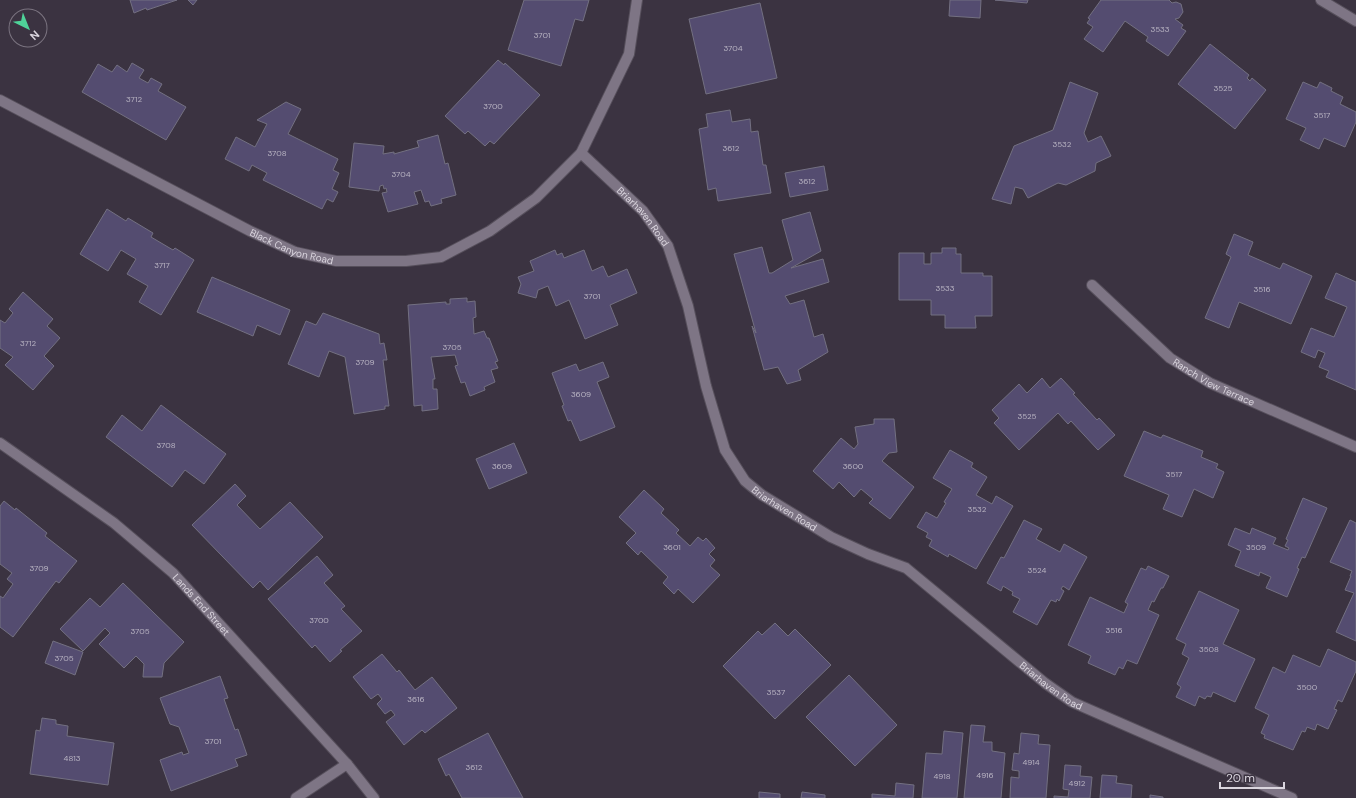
<svg xmlns="http://www.w3.org/2000/svg" width="1356" height="798" font-family="'DM Sans',sans-serif">
  <style>
    .building { fill: #544c70; stroke: #737081 }
    .lines { fill: none; stroke-linecap: round; stroke-linejoin: round }
    .street-casing { stroke: #564f5b; stroke-width: 12 }
    .street { stroke: #7e7585; stroke-width: 10 }
    .labels { text-anchor: middle; stroke-width: 4; stroke-linejoin: round; paint-order: stroke }
    .number-label { font-size: 8px; fill: #b8b3c2 }
    .street-label { font-size: 10px; fill: #dad5de; stroke: #3b3341 }
  </style>
  <rect width="100%" height="100%" fill="#3b3341"/>
  <path class="building" d="M130,0H177L147,10L146,8L134,13Z
    M188,0H197L193,5Z
    M524,0H589L583,21L575,19L561,66L508,50Z
    M950,0H981L980,18L949,16Z
    M995,0H1028L1027,3Z
    M1101,0H1169L1172,3L1176,2L1181,4L1183,12L1179,18L1175,19L1183,25L1181,28L1186,31L1168,56L1146,41L1148,37L1125,21L1103,52L1084,39L1093,27L1087,23L1090,19L1088,18Z
    M760,3L777,78L706,94L689,19Z
    M1210,44L1249,75L1247,78L1250,81L1252,78L1266,90L1235,129L1178,84Z
    M498,60L504,65L505,63L540,95L494,144L490,141L485,146L468,131L465,134L445,116Z
    M132,63L144,70L139,78L148,83L151,78L162,84L158,91L186,107L166,140L82,92L98,64L112,72L117,65L127,72Z
    M1070,82L1098,93L1084,133L1088,142L1101,136L1111,156L1096,163L1095,171L1066,185L1058,183L1028,198L1023,189L1015,187L1011,204L992,199L1014,146L1053,130Z
    M1303,82L1317,88L1320,82L1332,88L1331,91L1343,97L1340,104L1356,112V122L1345,147L1324,138L1319,149L1300,140L1306,128L1286,119Z
    M286,102L301,109L288,134L338,159L333,170L339,173L332,189L338,192L333,202L327,199L322,209L263,180L267,173L252,165L249,171L225,159L236,137L255,147L267,124L257,120Z
    M730,110L732,122L750,119L751,132L758,131L763,165H766L771,193L718,201L716,188L708,190L699,129L708,127L706,114Z
    M438,135L445,164L448,163L456,195L441,199L442,203L431,206L429,201L425,202L421,190L414,192L418,204L388,212L382,193L387,192L386,188L384,189L383,185L380,186L379,191L349,187L354,143L384,146L383,154L394,152V154L419,147L417,141Z
    M824,166L828,190L790,197L785,173Z
    M107,209L126,221L128,218L153,233L151,237L173,250L175,248L194,260L161,315L139,302L148,286L127,274L136,259L121,250L108,271L80,254Z
    M810,212L821,251L791,268L823,259L829,282L785,296L790,304L804,300L814,337L823,334L828,352L798,370L801,380L787,384L778,367L764,370L752,326L756,333L734,254L762,247L769,273H772L793,260L782,220Z
    M1234,234L1253,242L1248,255L1280,269L1283,263L1312,276L1291,324L1239,302L1229,328L1205,318L1231,257L1226,254Z
    M942,248H956V254H961V273H983V276H992V316H975L976,328H945V315H931V300H899V253H924V264H931V253H942Z
    M555,250L557,255L562,253L564,258L584,250L592,271L603,266L608,277L627,269L637,293L610,305L618,325L585,339L569,300L556,306L548,286L538,290L536,298L518,293L521,284L518,277L534,271L530,261Z
    M1336,273L1356,282V390L1326,377L1329,371L1319,367L1325,353L1318,350L1315,358L1301,352L1311,328L1334,337L1347,307L1325,298Z
    M212,277L290,310L280,335L257,325L253,336L197,312Z
    M23,292L53,319L47,326L60,338L44,356L54,366L33,390L5,365L13,357L0,348V320L5,323L13,313L9,309Z
    M467,298V302L475,301L476,317L473,318L474,334L484,331L487,338H489L498,361L495,362L498,368L491,370L495,382L484,387L485,390L470,396L465,382L461,383L455,366L458,365L455,355L431,357L435,379H433V389H437L438,409L422,411V405L414,406L408,305L446,302V304H450V299Z
    M323,313L379,334L380,344L384,343L387,360H383L389,406H385V409L354,414L345,357L329,351L319,377L288,364L306,321L316,325Z
    M603,362L609,377L597,382L615,427L580,441L571,420L568,421L562,406L564,405L552,373L576,364L579,371Z
    M1042,378L1050,388L1061,378L1075,393L1073,394L1097,420L1099,418L1115,435L1098,450L1071,421L1068,424L1058,413L1019,450L994,423L999,418L992,410L1019,384L1027,393Z
    M161,405L226,454L204,484L185,470L172,487L106,437L122,415L142,431Z
    M874,419H894L897,452L889,453L882,461L914,487L890,519L869,503L873,499L861,489L854,497L839,482L833,489L813,471L841,438L854,449L858,444L855,427L874,424Z
    M1144,431L1161,438L1163,435L1203,451L1201,457L1218,464L1216,468L1224,472L1213,498L1194,489L1182,517L1163,509L1169,495L1124,476Z
    M514,443L527,473L489,489L476,459Z
    M950,450L973,463L971,467L987,477L976,495L992,504L996,496L1013,506L976,569L949,554L948,557L929,546L932,540L926,537L928,533L917,527L926,512L937,518L946,503L944,502L952,489L933,478Z
    M235,484L246,496L237,505L260,529L290,502L323,537L268,590L260,581L253,588L192,525Z
    M644,490L664,509L661,513L679,530L676,533L690,546L698,537L703,541L706,538L715,548L709,554L715,560L710,566L720,575L693,603L678,589L674,594L663,583L668,577L641,551L638,555L626,543L636,533L619,517Z
    M1303,498L1327,508L1305,558L1302,557L1297,568L1299,569L1287,597L1266,588L1271,577L1260,572L1259,576L1235,566L1241,551L1228,545L1235,528L1250,534L1252,528L1276,538L1273,544L1288,550L1289,548L1285,546L1288,540L1286,539Z
    M4,501L15,510L16,508L47,533L45,536L77,561L59,583L56,581L13,637L0,627V596L3,598L13,584L7,579L12,573L0,564V506Z
    M1024,520L1042,529L1036,539L1060,552L1064,544L1087,557L1069,590L1063,586L1061,589L1064,591L1059,601L1057,599L1056,602L1051,600L1037,625L1013,612L1020,599L1012,595L1013,592L1003,586L1001,591L987,583L1001,557L1004,558Z
    M1350,520L1356,523V641L1336,632L1354,593L1345,590L1351,576H1350L1352,571L1330,562Z
    M317,556L333,575L324,583L345,606L341,609L362,631L340,650L342,651L330,662L315,645L312,648L268,599Z
    M1148,566L1169,576L1163,588H1161L1154,602L1152,601L1148,610L1159,615L1137,664L1127,660L1123,669L1119,667L1115,675L1088,663L1091,656L1068,645L1090,597L1124,613L1128,604L1125,602L1141,568L1146,570Z
    M123,583L184,642L164,663L162,677H143L144,664L136,656L124,668L99,644L110,633L105,628L83,651L60,629L90,598L100,607Z
    M1199,591L1239,610L1223,644L1255,659L1235,702L1213,692L1211,697L1207,696L1205,699L1199,696L1195,706L1176,697L1181,687L1177,684L1189,658L1182,654L1186,644L1176,639Z
    M775,623L788,636L795,629L831,665L775,719L723,666L758,631L762,635Z
    M53,641L83,652L75,675L45,663Z
    M1328,649L1356,662V671L1342,702L1338,700L1334,709L1337,710L1328,729L1317,724L1315,730L1307,727L1305,732L1302,731L1293,750L1264,738L1265,735L1261,733L1269,715L1255,708L1273,667L1285,673L1293,655L1320,667Z
    M382,654L397,672L399,670L415,690L432,677L457,708L425,733L422,730L404,745L386,722L395,715L391,710L385,714L377,704L382,699L378,694L371,699L353,677Z
    M849,675L897,725L855,766L806,717Z
    M220,676L228,698L224,699L235,730L238,729L247,755L235,759L238,766L171,791L160,760L182,752L183,755L189,753L179,727L170,724L160,698Z
    M42,718L56,720V724L68,726L67,736L114,743L108,785L30,774L36,730L40,731Z
    M971,725L985,726L983,742H992V751L1005,753L1001,798H964Z
    M944,731L963,733L957,798H922L926,753L942,754Z
    M488,733L523,798H462L449,774L446,776L438,759Z
    M1021,733L1039,735L1038,744L1050,745L1046,798H1010L1011,777L1019,778V771L1012,770L1014,753L1019,754Z
    M1065,765L1081,766L1080,776L1092,777L1090,798H1054V796L1068,797L1069,790L1063,789Z
    M1102,775L1117,776L1116,783L1132,785L1131,798H1100Z
    M896,783L914,785L913,798H872V794L895,796Z
    M759,792L780,794V798H759Z
    M802,792L825,795V798H801Z
    M1150,795L1163,797V798H1150Z"/>
  <g class="lines">
    <defs>
      <g id="street">
        <path d="M1321,0L1356,21"/>
        <path id="s1" d="M0,100L250,231L295,252L336,261H406L441,257L490,231L536,198L581,153L629,54L637,0"/>
        <path id="s2" d="M581,153L643,211L668,246L688,306L706,386L725,450L745,481L762,495L831,537L868,554L906,568L1045,683L1072,702L1292,798"/>
        <path id="s3" d="M1092,285L1170,358L1210,383L1356,447"/>
        <path id="s4" d="M0,443L114,523L173,573L347,764L374,798"/>
        <path d="M296,798L347,764"/>
      </g>
    </defs>
    <use href="#street" class="street-casing"/>
    <use href="#street" class="street"/>
  </g>
  <g class="labels">
    <g class="number-label">
      <text x="1160" y="32">3533</text>
      <text x="542" y="38">3701</text>
      <text x="733" y="51">3704</text>
      <text x="1223" y="91">3525</text>
      <text x="134" y="102">3712</text>
      <text x="493" y="109">3700</text>
      <text x="1322" y="118">3517</text>
      <text x="1062" y="147">3532</text>
      <text x="731" y="151">3612</text>
      <text x="277" y="156">3708</text>
      <text x="401" y="177">3704</text>
      <text x="807" y="184">3612</text>
      <text x="162" y="268">3717</text>
      <text x="945" y="291">3533</text>
      <text x="1262" y="292">3516</text>
      <text x="592" y="299">3701</text>
      <text x="28" y="346">3712</text>
      <text x="452" y="350">3705</text>
      <text x="365" y="365">3709</text>
      <text x="581" y="397">3609</text>
      <text x="1027" y="419">3525</text>
      <text x="166" y="448">3708</text>
      <text x="502" y="469">3609</text>
      <text x="853" y="469">3600</text>
      <text x="1174" y="477">3517</text>
      <text x="977" y="512">3532</text>
      <text x="672" y="550">3601</text>
      <text x="1256" y="550">3509</text>
      <text x="39" y="571">3709</text>
      <text x="1037" y="573">3524</text>
      <text x="319" y="623">3700</text>
      <text x="1114" y="633">3516</text>
      <text x="140" y="634">3705</text>
      <text x="1209" y="652">3508</text>
      <text x="64" y="661">3705</text>
      <text x="1307" y="690">3500</text>
      <text x="776" y="695">3537</text>
      <text x="416" y="702">3616</text>
      <text x="213" y="744">3701</text>
      <text x="72" y="761">4813</text>
      <text x="1031" y="765">4914</text>
      <text x="474" y="770">3612</text>
      <text x="985" y="778">4916</text>
      <text x="942" y="779">4918</text>
      <text x="1077" y="786">4912</text>
    </g>
    <g class="street-label">
      <text dy="4" stroke="none"><textPath href="#s2" startOffset="89">Briarhaven Road</textPath></text>
      <text dy="4" stroke="none"><textPath href="#s1" startOffset="327">Black Canyon Road</textPath></text>
      <text dy="4" stroke="none"><textPath href="#s3" startOffset="157">Ranch View Terrace</textPath></text>
      <text dy="4" stroke="none"><textPath href="#s2" startOffset="425">Briarhaven Road</textPath></text>
      <text dy="4" stroke="none"><textPath href="#s4" startOffset="259">Lands End Street</textPath></text>
      <text dy="4" stroke="none"><textPath href="#s2" startOffset="748">Briarhaven Road</textPath></text>
    </g>
  </g>
  <g transform="translate(28 28) rotate(137)"><circle r="19" fill="#3b3341" stroke="#7b7480"/>
  <path d="M0-3L7 15L0 10L-7 15Z" fill="#4fd399"/>
  <text y="-6" font-size="11" font-weight="bold" text-anchor="middle" fill="#dad5de">N</text>
  </g>
  <path d="M1220 782v6h64v-6" fill="none" stroke="#dad5de" stroke-width="2"/>
  <text x="1226" y="782" font-size="12" fill="#dad5de" stroke="#3b3341" stroke-width="3" paint-order="stroke">20 m</text>
</svg>
